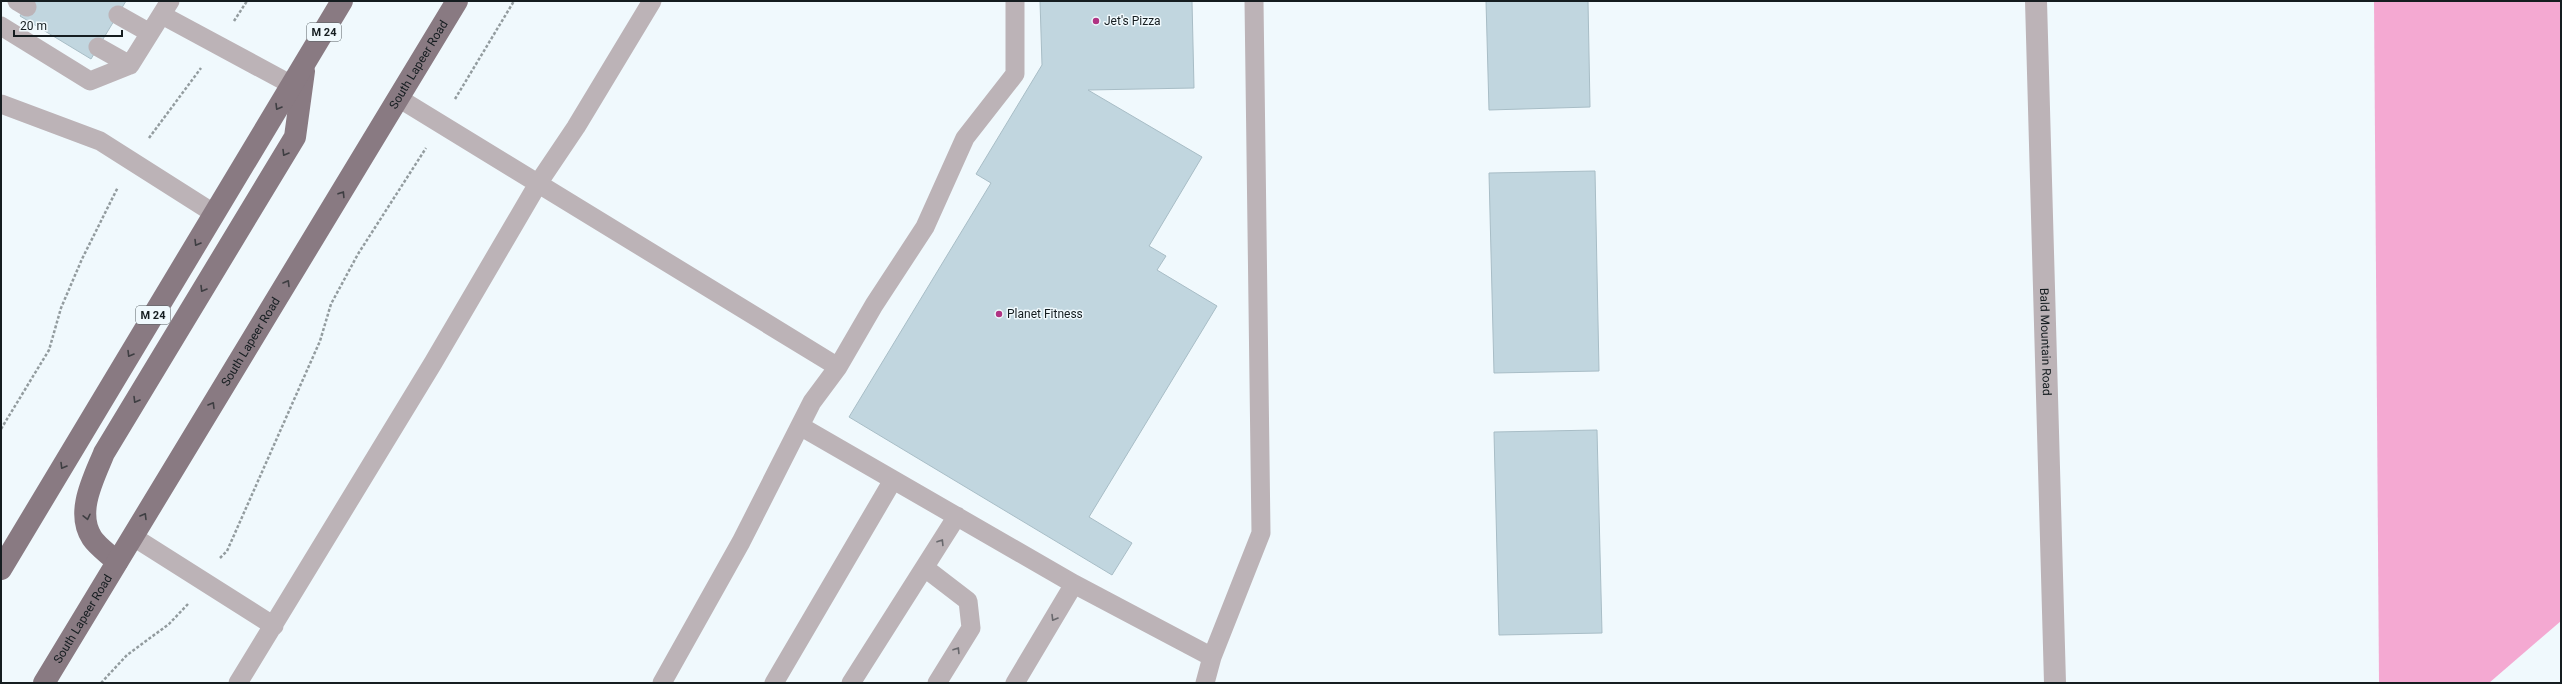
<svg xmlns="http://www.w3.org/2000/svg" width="2562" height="684" font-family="Roboto,sans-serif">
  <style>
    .green { fill: #f4a9d2 }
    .building { fill: #c1d6df; stroke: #a8bdc6 }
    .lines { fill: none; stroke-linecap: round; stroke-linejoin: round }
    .path { stroke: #939c9f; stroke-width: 2.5; stroke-dasharray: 3 2; stroke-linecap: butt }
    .lane { stroke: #bcb3b7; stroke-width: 19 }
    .street { stroke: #bcb3b7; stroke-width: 22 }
    .primary { stroke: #897a82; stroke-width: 22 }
    .oneway { stroke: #3e3e42 }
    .oneway2 { stroke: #68686c }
    .poi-dot { fill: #b03383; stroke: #f0f9fd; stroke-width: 1.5 }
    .labels { text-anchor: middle; stroke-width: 3; stroke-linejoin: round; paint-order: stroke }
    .shield { fill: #f0f9fd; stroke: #575f62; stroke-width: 1 }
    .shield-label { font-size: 11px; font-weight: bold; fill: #151d20 }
    .poi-label { font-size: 12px; fill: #151d20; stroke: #f0f9fd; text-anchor: start }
    .street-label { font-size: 12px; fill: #151d20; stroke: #f0f9fd }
  </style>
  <rect width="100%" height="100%" fill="#f0f9fd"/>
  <path class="green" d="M2374,1H2561V621L2489,683H2379Z"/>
  <path class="building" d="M29,1H126L91,59L20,16Z
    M1040,1H1192L1194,88L1088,90L1202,157L1149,246L1166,256L1157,270L1217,306L1089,517L1132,543L1112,575L849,417L991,183L976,174L1042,65Z
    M1486,1H1588L1590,107L1489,110Z
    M1595,171L1599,371L1494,373L1489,173Z
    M1597,430L1602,633L1499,635L1494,432Z"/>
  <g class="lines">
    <path class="path" d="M234,21L247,1
      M455,99L514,1
      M149,138L201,68
      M1,429L49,350L61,308L82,259L118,187
      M220,558L227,551L320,341L331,304L358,254L426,148
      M101,683L127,655L169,624L188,604"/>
    <path class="lane" d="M17,1L27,7
      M118,15L150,33
      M162,15L292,85
      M1,26L90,81L130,65L170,1
      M98,47L130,65
      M400,99L838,367
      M1,104L100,141L215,214
      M800,426L1074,584L1212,657
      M132,536L274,626
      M925,568L968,601L971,628L937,683
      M238,683L433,363L539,182L576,127L652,1
      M662,683L741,542L812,402L838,367L874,305L925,227L965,138L1015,74V1
      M774,683L893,480
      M851,683L957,516
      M1015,683L1074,584
      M1205,683L1212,657L1261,533L1254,1"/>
    <path class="street" id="s1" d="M2036,1L2055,683"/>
    <g class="primary">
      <path d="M117,562C109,554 98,547 92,538C75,512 94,478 104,453L295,137L304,71"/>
      <path d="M1,569L342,1"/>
      <path id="s2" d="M44,683L457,1"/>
    </g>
  </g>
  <defs><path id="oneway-chevron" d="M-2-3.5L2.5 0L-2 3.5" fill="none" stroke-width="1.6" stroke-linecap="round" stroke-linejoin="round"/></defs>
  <g class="oneway">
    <use href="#oneway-chevron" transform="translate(278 107) rotate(121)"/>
    <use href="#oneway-chevron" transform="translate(285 153) rotate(121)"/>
    <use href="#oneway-chevron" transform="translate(342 194) rotate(-58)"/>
    <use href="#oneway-chevron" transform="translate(197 243) rotate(121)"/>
    <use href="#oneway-chevron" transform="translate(287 283) rotate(-59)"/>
    <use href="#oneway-chevron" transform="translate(203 289) rotate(121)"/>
    <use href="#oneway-chevron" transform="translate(130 354) rotate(121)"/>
    <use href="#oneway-chevron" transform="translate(136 400) rotate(121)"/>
    <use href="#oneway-chevron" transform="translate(212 405) rotate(-59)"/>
    <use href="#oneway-chevron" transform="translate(63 466) rotate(121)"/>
    <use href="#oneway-chevron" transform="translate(144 516) rotate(-59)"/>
    <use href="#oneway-chevron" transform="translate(87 517) rotate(77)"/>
  </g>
  <g class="oneway2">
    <use href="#oneway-chevron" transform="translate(941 542) rotate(-58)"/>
    <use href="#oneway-chevron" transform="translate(1054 618) rotate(121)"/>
    <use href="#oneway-chevron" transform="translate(957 650) rotate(-58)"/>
  </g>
  <g class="poi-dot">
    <circle cx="1096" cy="21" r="4"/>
    <circle cx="999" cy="314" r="4"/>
  </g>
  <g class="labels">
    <g class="shield">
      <rect x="307" y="23" width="34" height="18" rx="3"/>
      <rect x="136" y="306" width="34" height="18" rx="3"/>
    </g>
    <g class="shield-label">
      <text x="324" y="36">M 24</text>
      <text x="153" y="319">M 24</text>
    </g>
    <g class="poi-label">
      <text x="1104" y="25">Jet's Pizza</text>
      <text x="1007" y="318">Planet Fitness</text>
    </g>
    <g class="street-label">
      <text dy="4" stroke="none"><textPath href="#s2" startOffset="723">South Lapeer Road</textPath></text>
      <text dy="4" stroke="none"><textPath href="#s2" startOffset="399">South Lapeer Road</textPath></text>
      <text dy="4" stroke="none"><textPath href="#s1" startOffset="341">Bald Mountain Road</textPath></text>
      <text dy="4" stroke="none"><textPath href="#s2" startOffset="75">South Lapeer Road</textPath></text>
    </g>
  </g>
  <rect width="2562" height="684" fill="none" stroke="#151d20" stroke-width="4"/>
  <path d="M14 30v6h108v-6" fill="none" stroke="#151d20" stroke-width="2"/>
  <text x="20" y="30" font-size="12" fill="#151d20" stroke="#f0f9fd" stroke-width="3" paint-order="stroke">20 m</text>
</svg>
